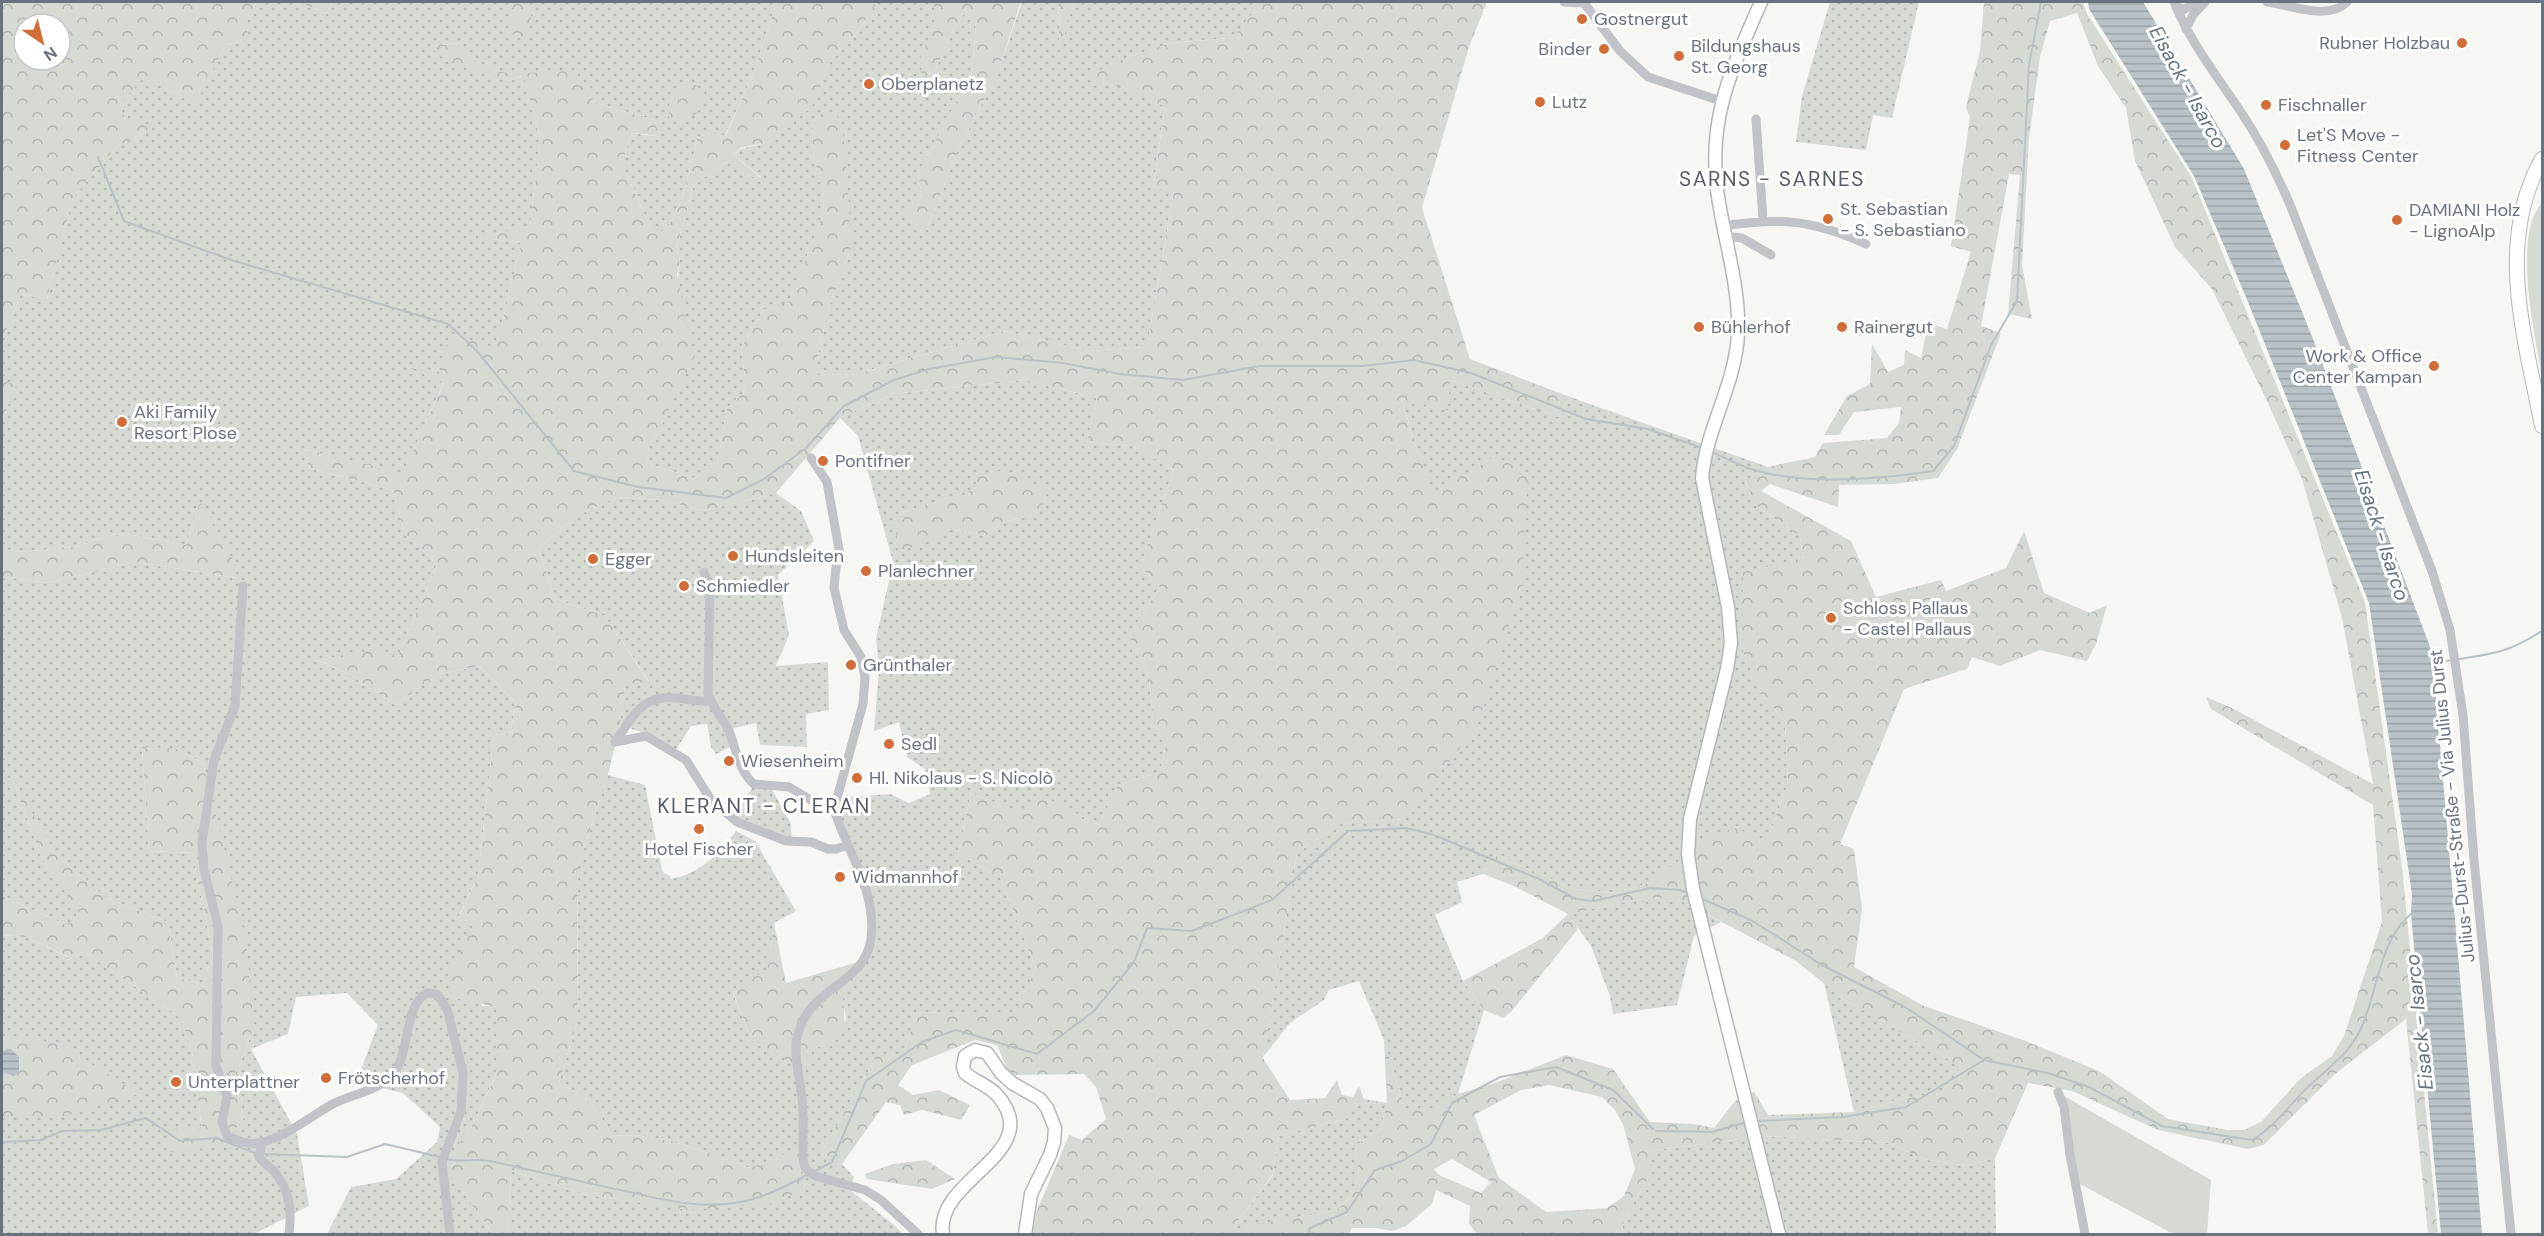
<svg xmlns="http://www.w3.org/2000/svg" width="2544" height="1236" font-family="'DM Sans',sans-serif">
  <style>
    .grass { fill: url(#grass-dots); fill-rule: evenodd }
    .forest { fill: url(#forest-crowns); fill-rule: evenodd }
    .garden { fill: #d5dbd3 }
    .water { fill: url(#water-rules) }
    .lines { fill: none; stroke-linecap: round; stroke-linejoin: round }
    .stream { stroke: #b9c2c7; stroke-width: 2 }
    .secondary-casing { stroke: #b3b6bb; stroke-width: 15 }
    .primary-casing { stroke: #b4b7bb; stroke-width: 16 }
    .street { stroke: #c0c3c7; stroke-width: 9 }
    .secondary { stroke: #fff; stroke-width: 12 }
    .primary { stroke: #fff; stroke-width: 14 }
    .poi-dot { fill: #d16d39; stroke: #fff; stroke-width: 2 }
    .labels { text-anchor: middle; stroke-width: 6; stroke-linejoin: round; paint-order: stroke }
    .poi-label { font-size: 18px; fill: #687381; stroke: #fff; text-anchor: start }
    .street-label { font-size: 18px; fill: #687381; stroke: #fff }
    .water-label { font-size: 20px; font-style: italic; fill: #64747e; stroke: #fff }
    .quarter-label { font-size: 21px; letter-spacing: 1.5px; fill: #555d67; stroke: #fff }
  </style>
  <defs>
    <pattern id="grass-dots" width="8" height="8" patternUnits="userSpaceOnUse" patternTransform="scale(1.5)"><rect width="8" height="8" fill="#d5dbd3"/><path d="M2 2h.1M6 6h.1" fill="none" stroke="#b1b6b1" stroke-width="1.8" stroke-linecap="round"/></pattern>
    <pattern id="forest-crowns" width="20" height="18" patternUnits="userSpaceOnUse" patternTransform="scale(1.5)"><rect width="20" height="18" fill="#d5dbd3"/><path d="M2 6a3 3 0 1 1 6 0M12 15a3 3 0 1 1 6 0" fill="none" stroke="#b1b6b1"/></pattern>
    <pattern id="water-rules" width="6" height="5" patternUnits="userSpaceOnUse" patternTransform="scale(1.5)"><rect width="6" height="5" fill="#b9c2c7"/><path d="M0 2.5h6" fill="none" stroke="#9aa2a7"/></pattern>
  </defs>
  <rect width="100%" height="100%" fill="#f6f6f3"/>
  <path class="grass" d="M257,2H300L326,14L333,2H777L754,71L725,136L706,133L697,139C691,162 681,224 658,235L653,233L622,163L632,133L653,136L662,122L593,102L585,83L524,75L540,139L530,226L477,237L521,243L496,349L441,372L407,366L444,382L403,474L304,449L309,468L393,490L405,534L437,564L398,656L318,660L356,678L395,705L439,674L479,666L516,703L510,735L494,734L478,876L458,918L474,925L448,977L483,1006H496V1074L471,1128L444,1164L491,1232L502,1234H327L351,1187L396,1179L437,1142L440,1127L403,1093L356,1082L378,1025L347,993L296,997L288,1034L251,1049L297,1134L309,1206L254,1234H2V935L26,937L72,959L84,952L181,1018L192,1052L202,1130L168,1151L243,1121L239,1067L254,1027L217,824L203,763L175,748H142L149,851L192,853L213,954L203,984L177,978L168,922L107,898L56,855L11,776L41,856L84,919L64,924L2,896V577L49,583L136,562L237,578L200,503L186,545L127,534L109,535L75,547L17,552L2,548V421L16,384L2,381V340L21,294L47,299L73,198L116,147L149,130L126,123L120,104L143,76L185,99L197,100L226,45L246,39L247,16ZM459,43C481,68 491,71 522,76L510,81L429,46Z
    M877,2H934V25L921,58L922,80L935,71L953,29L966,11L976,20L972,73L918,174L927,230L956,154L997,75L1021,4L1026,2H1058L1060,52L1073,2H1262L1232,38L1170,43L1123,59L1084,78L1123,87L1165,106L1153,188L1174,190L1147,347L1087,351L1005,331L856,374L814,375L826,318L849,253L821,114L813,122L812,152L822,185L824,211L789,303L763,310L741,348L746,386L743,393L727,408L718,461L695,478L646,463L649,445L659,431L680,260L676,249L694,185L720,166L731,161L759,181L761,177L734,155L740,149L770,142L816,100L829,62L852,41Z
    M1830,2H1919L1892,118L1873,115L1866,150L1796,142L1802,96Z
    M1024,380L1097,398L1087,442L1132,446L1174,470L1140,566L1160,587L1129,636L1149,677L1153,720L1166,745L1160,772L1118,785L1099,825L1040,795L1022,813L971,793L958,854L1000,877L1036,968L1015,1016L917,1012L903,1055L876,1054L874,1061L821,1153L842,1164L854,1177L850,1190L894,1225L903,1234H508L511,1171L587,1195L685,1209L800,1148L750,1168C707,1153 658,1131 612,1136C598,1109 587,1096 559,1083L577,1022L578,867L608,775L645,785L662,870L664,873L670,876L671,879C701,873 718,855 736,831L755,841L796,911L774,923L767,971L732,991L752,1041L811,1054L813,1049L834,1041L846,1019L842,995L865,960L872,918L839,816L845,797L890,794L909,803L930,794L925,769L907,757L899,722L874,731L879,670L876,639L893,562L858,436L840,418L893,394ZM972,490L1038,514L1000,523L988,535L953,530L895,515Z
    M1450,380L1558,417L1570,397L1768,467L1745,481L1755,505L1800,536L1803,560L1743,572L1758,690L1785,721L1788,783L1766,844L1688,854L1652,882L1615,893L1574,889L1497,855L1483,874L1457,882L1462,902L1435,915L1463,981L1484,1010L1458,1094L1432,1111H1406L1384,1040L1359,981L1329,990L1324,1000L1290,1023L1263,1057L1297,853L1342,823L1404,819L1495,456L1432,496L1401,398Z
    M776,493L801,511L814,541L778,575L789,635L776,666L828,662L829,710L806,714L807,747L760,745L756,723L726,730L732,746L716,754L711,747L707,724L691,726L676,750L648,734L620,725L625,684L649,681L605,616L556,599L538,549L576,516L618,497L661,500L704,511Z
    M753,787L771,788L790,822L792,837H784L733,816Z
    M1674,897L1721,922L1694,936L1677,1005L1613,1014L1610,996L1591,946L1568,914L1634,900Z
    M1824,983L1842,998L1962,1067L1941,1093L1900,1099L1854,1112Z
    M1387,1103L1380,1130L1358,1144L1355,1149L1359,1173L1352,1195L1337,1210L1231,1230L1273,1175L1278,1136L1346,1119L1353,1104Z
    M1763,1136L1890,1143L1923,1159L1967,1166L1995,1158L1996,1234H1622L1624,1219L1650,1176V1151Z"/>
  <path class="forest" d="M2,2H257L247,16V39L226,45L197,101L185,99L144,77L120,104L126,123L143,121L149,130L116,147L73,198L47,299L21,294L2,340ZM24,24H60V60H24Z
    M300,2H333L326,14Z
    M513,2H529L533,6L528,32L523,40L510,32Z
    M777,2H877L852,41L829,62L816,100L811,108L770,142L740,148L734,155L763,180L759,181L730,161L720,166L694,185L676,249L680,260L677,275L694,357L659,431L649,445L646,463L695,478L718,461L727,408L743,393L746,386L741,348L763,310L789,302L824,211L822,185L812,152L813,122L821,114L836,113L843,130L851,236L849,253L826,318L814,375L856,374L1005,331L1087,351L1147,347L1174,191L1153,189L1165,107L1123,87L1083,78L1123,59L1170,43L1232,38L1262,2H1487L1469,47L1422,208L1470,359L1570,397L1558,417L1450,380L1448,410L1401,399L1432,495L1495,456L1528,473L1522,585L1477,726L1404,819L1342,823L1297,853L1263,1058L1290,1100L1325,1098L1337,1080L1342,1095L1353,1097L1359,1086L1364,1099L1387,1103L1384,1040L1406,1111L1432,1110L1458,1094L1492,1084L1566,1055L1613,1069L1650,1122L1693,1124L1714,1128L1735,1101L1754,1092L1768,1115L1854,1112L1900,1099L1941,1093L1962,1067L1842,998L1796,961L1674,897L1634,900L1569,914L1578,929L1511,1012L1503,1018L1484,1010L1463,981L1543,938L1568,914L1516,887L1483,874L1497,855L1574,889L1615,893L1652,882L1710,835L1737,828L1766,844L1788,783L1785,721L1758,690L1742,649L1743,572L1803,559L1800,536L1755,505L1745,480L1768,467L1815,457L1823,443L1887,438L1899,423L1901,407L1854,412L1839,435H1824L1847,396L1870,384L1872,344L1888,372L1904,365L1905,350L1921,358L1928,323L1947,329L1971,252L1951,246L1970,118L1966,107L1980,51L1984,2H2083L2087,14L2192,178L2365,602L2402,867L2438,1234H2428L2406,1019L2335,1074L2264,1145L2248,1149L2158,1130L2072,1091L2028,1083L1995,1158L1967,1166L1923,1159L1890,1143L1763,1136L1650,1151V1176L1624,1219L1622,1234H1477L1469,1224L1470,1206L1436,1190L1432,1204L1406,1226L1393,1231L1375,1228H1352L1349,1234H1032L1036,1213L1069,1135L1082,1140L1106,1119L1096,1087L1084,1074L1010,1075L997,1045L975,1040L912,1065L898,1085L913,1095L939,1090L970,1105L961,1120L922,1110L904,1115L900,1105L886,1102L842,1164L821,1153L874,1061L876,1053L903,1055L917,1012L1015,1015L1036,968L1000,877L958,854L971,793L1022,813L1040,794L1099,825L1118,785L1160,772L1166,745L1153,720L1149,677L1129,636L1160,587L1140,566L1174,470L1132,446L1087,442L1097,398L1024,380L893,394L840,418L776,493L704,511L661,500L618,497L576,516L538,549L556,599L605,616L649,682L625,684L620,725L608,775L578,867L577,1022L559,1083C587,1096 598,1109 612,1136C658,1131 707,1153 750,1168L800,1148L802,1188L778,1203L688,1210L587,1195L511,1171L508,1234L492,1233L443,1164L471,1128L496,1075V1007L458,999L452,994L448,977L473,925L458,919L478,876L494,734L510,735L516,703L479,666L439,674L395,705L356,678L317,659L381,649L398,656L437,564L405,534L393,490L309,468L304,449L403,473L444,383L403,365L441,372L449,333L496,348L521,243L474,237L530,226L540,138L523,75L510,81L450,63L428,46L459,43C500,89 522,69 574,71L585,83L593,102L662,122L661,136L632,133L622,163L653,233L658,234C681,224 691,163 697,139L706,133L726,135L754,71ZM2077,13L2098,66L2126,108L2135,161L2175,247L2212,289L2267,401L2302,479L2342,618L2373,784L2232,708L2206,697L2211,709L2373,805L2382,922L2344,1036L2332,1056L2300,1079L2261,1122L2244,1130H2228L2168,1119L2099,1071L2023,1040L1924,1006L1854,967L1862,909L1854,849L1840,844L1904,689L1967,669L1972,657L2000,666L2040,650L2087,661L2096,644L2107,605L2090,613L2044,593L2024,531L2006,568L1946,591L1941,580L1876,597L1851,541L1761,491L1770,484L1838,507L1839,485L1894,484L1938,478L1957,449L2001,333L1981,326L2009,174L2020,175L2008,314L2032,319L2022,265L2029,138L2040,57L2050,21ZM1549,1085L1602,1097L1614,1109L1623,1124L1635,1169L1624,1196L1607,1208L1546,1212L1499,1178L1474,1115L1521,1090ZM1387,1103L1380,1130L1358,1144L1355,1149L1359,1173L1352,1195L1337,1210L1232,1229L1273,1174L1278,1136L1346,1119L1353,1104ZM1452,1159L1491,1182L1481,1193L1439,1175L1434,1169Z
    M934,2H1026L1020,4L997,75L956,154L927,230L904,215L922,198L918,174L972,73L976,21L966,11L953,29L935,71L922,80L920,58L934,25Z
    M1058,2H1073L1060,55Z
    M694,84L705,93L702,107L687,122L674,121L669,118V102L674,88Z
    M2,381L17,384L2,421Z
    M1004,470L1048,490L1039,514L1000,523L988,535L953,530L898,553L895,515L972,490L979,476Z
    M200,502L232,558L238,578L136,562L49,583L2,577V548L17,552L75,547L109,535L127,534L186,545Z
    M142,747L175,748L203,763L245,933L254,1027L239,1067L243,1121L217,1147L168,1152L170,1129H202L192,1052L181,1018L84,952L73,959L26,937L2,935V896L64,924L83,919L41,856L9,771L56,855L107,898L168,922L177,978L203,984L213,954L192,853L149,851Z
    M774,923L786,983L865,960L843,995L845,1030L834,1041L814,1049L808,1060L793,1063L752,1041L732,990L767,970Z
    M2,1036L58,1043L140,1094L61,1117H2Z
    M926,1160L955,1179L932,1189L867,1179L865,1174L893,1164Z"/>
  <path class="garden" d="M2542,203V376C2535,336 2512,234 2542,203Z
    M2064,1096L2211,1180L2207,1234H2173L2078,1183Z"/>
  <path class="water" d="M2088,2H2143L2244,169L2315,344L2432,652L2482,1234H2441L2411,914L2412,894L2369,603L2246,297L2194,176L2089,9Z
    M7,1049H11L19,1057V1073L14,1076L2,1072V1052Z"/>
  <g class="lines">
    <path class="stream" d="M98,157L124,221L231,260L448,324L477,351L574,471L638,487L726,498L764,479L806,448L844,406L894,380L929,369L996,357L1063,363L1120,374L1183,380L1259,366H1363L1414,360L1471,373L1586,419L1648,429L1702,448
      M1710,451C1723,457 1735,463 1748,468C1800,486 1879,479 1933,471L1954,446L1991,345L2017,301L2029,65L2041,2
      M2459,659C2498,653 2508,652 2542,631
      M2432,663L2453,660
      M1700,898L1751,920L1822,965L1905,1007L1984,1060L2048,1073L2089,1087L2162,1126L2252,1140C2275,1127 2290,1104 2309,1086C2330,1066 2351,1053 2363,1024C2378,987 2380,939 2413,912
      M1756,1121L1843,1117L1906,1107L1984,1060
      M1656,1131L1712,1132L1747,1122
      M2,1142L41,1140L62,1131L101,1130L146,1118L180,1141L216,1138L258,1154
      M264,1154L347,1157L385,1144L440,1157
      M446,1159C463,1163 474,1158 490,1161C533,1171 577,1180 620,1190C654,1197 690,1208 725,1204C755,1202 781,1189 807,1175
      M815,1171L832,1162L866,1081L922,1042L956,1030L1037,1054L1094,1011L1134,962L1147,928L1192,931L1272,900L1348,831L1406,828L1434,835L1539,879L1576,899L1594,901L1650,888L1680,890L1689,893
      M1308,1234L1310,1228L1347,1212L1375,1170L1402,1161L1431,1144L1452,1103L1500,1077L1556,1067L1613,1090L1653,1129"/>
    <defs>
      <path id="secondary" d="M1761,2C1733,67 1708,115 1717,189C1723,237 1740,285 1738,333C1736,384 1706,428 1702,478L1728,607L1731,643L1727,669L1690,819L1688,854L1693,889L1779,1234
        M943,1234C934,1179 1047,1153 998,1096C989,1085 975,1082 965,1073L963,1067L965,1056L975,1050L987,1053L1001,1073L1012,1083L1040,1099L1047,1108L1055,1128L1054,1142L1050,1155L1031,1194L1025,1234"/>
      <path id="primary" d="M2542,159C2495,243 2525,337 2542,426"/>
    </defs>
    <use href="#secondary" class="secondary-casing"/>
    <use href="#primary" class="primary-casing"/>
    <path class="street" d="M1564,2L1584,3L1620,51L1648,77L1721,101
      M2174,2C2190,42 2217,76 2241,112C2261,142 2277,174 2291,207L2432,571L2450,630L2463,715L2474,860L2511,1234
      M2267,2C2290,5 2329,21 2347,2
      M2176,6L2183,10L2197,2
      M2186,29L2193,15L2205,2
      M1756,119L1763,220
      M1723,226C1781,217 1813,220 1866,244
      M1725,236L1742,238L1771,255
      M811,458L827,482L840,555L836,567L834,588L844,630L861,657L865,678L863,704L834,809C847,853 877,890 871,939C865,981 819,986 803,1021C800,1027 797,1037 796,1043C795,1062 800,1080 802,1098C804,1113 803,1129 803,1144C803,1151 802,1160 805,1167C807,1171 811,1173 815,1176L865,1190L881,1200L918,1234
      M704,572L710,589L708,693C712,708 723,718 729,731C736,748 739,772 754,784L789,787L816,803L834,809
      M243,586L235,706L214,760L202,842L204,869L218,926L216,1066L227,1096L222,1122L227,1136C237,1140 247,1145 258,1143C285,1138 308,1118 331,1105C352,1093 379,1093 395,1071C410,1051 404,1005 427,993L437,994L447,1009L463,1073L461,1111L442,1162L450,1234
      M615,742L646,736L686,760L711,800L737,822L786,841L811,842L828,849H836L847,845
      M615,742C633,717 641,694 677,698C688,699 699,702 710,701
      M2058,1092L2064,1107L2070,1155L2085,1234
      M262,1142L259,1157C263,1162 268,1166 273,1170C290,1189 292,1210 289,1234"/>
    <use href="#secondary" class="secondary"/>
    <use href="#primary" class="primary"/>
  </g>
  <g class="poi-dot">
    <circle cx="1582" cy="19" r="6"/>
    <circle cx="2462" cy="43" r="6"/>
    <circle cx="1604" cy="49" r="6"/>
    <circle cx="1679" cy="56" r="6"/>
    <circle cx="869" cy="84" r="6"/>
    <circle cx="1540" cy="102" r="6"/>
    <circle cx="2266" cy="105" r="6"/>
    <circle cx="2285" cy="145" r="6"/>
    <circle cx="1828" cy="219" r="6"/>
    <circle cx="2397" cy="220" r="6"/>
    <circle cx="1699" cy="327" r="6"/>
    <circle cx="1842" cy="327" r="6"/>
    <circle cx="2434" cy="366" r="6"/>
    <circle cx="122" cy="422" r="6"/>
    <circle cx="823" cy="461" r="6"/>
    <circle cx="733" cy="556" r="6"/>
    <circle cx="593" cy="559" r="6"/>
    <circle cx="866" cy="571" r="6"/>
    <circle cx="684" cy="586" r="6"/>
    <circle cx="1831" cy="618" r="6"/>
    <circle cx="851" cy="665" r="6"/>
    <circle cx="889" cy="744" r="6"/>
    <circle cx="729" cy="761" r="6"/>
    <circle cx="857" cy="778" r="6"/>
    <circle cx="699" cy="829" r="6"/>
    <circle cx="840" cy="877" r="6"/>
    <circle cx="326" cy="1078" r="6"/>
    <circle cx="176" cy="1082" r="6"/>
  </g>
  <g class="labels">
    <g class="poi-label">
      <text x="1594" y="25">Gostnergut</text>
      <text x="2450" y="49" text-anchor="end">Rubner Holzbau</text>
      <text x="1691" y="52">Bildungshaus<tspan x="1691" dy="21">St. Georg</tspan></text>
      <text x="1592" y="55" text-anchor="end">Binder</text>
      <text x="881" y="90">Oberplanetz</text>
      <text x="1552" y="108">Lutz</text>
      <text x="2278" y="111">Fischnaller</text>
      <text x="2297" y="141">Let'S Move -<tspan x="2297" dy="21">Fitness Center</tspan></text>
      <text x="1840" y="215">St. Sebastian<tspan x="1840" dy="21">- S. Sebastiano</tspan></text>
      <text x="2409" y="216">DAMIANI Holz<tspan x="2409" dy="21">- LignoAlp</tspan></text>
      <text x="1711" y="333">Bühlerhof</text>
      <text x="1854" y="333">Rainergut</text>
      <text x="2422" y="362" text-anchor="end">Work &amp; Office<tspan x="2422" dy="21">Center Kampan</tspan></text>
      <text x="134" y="418">Aki Family<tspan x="134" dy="21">Resort Plose</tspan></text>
      <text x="835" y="467">Pontifner</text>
      <text x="745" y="562">Hundsleiten</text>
      <text x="605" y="565">Egger</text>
      <text x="878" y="577">Planlechner</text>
      <text x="696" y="592">Schmiedler</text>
      <text x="1843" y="614">Schloss Pallaus<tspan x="1843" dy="21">- Castel Pallaus</tspan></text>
      <text x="863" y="671">Grünthaler</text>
      <text x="901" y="750">Sedl</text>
      <text x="741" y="767">Wiesenheim</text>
      <text x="869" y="784">Hl. Nikolaus - S. Nicolò</text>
      <text x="699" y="855" text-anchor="middle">Hotel Fischer</text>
      <text x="852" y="883">Widmannhof</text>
      <text x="338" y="1084">Frötscherhof</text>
      <text x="188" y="1088">Unterplattner</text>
    </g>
    <g class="street-label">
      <text transform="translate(2452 806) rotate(-96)" y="6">Julius-Durst-Straße - Via Julius Durst</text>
    </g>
    <g class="water-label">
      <text transform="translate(2188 87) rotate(61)" y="7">Eisack - Isarco</text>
      <text transform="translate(2382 535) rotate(72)" y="7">Eisack - Isarco</text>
      <text transform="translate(2419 1022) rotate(-96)" y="7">Eisack - Isarco</text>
    </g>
    <g class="quarter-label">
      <text x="1772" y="186">SARNS - SARNES</text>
      <text x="764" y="813">KLERANT - CLERAN</text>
    </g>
  </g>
  <rect width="2544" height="1236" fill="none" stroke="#687381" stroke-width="6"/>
  <g transform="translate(42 42) rotate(145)"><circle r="28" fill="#ffffff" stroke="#c3c7cd" stroke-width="1.5"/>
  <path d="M0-4.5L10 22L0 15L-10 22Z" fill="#d16d39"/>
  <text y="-9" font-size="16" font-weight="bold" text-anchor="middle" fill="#687381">N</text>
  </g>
</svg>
